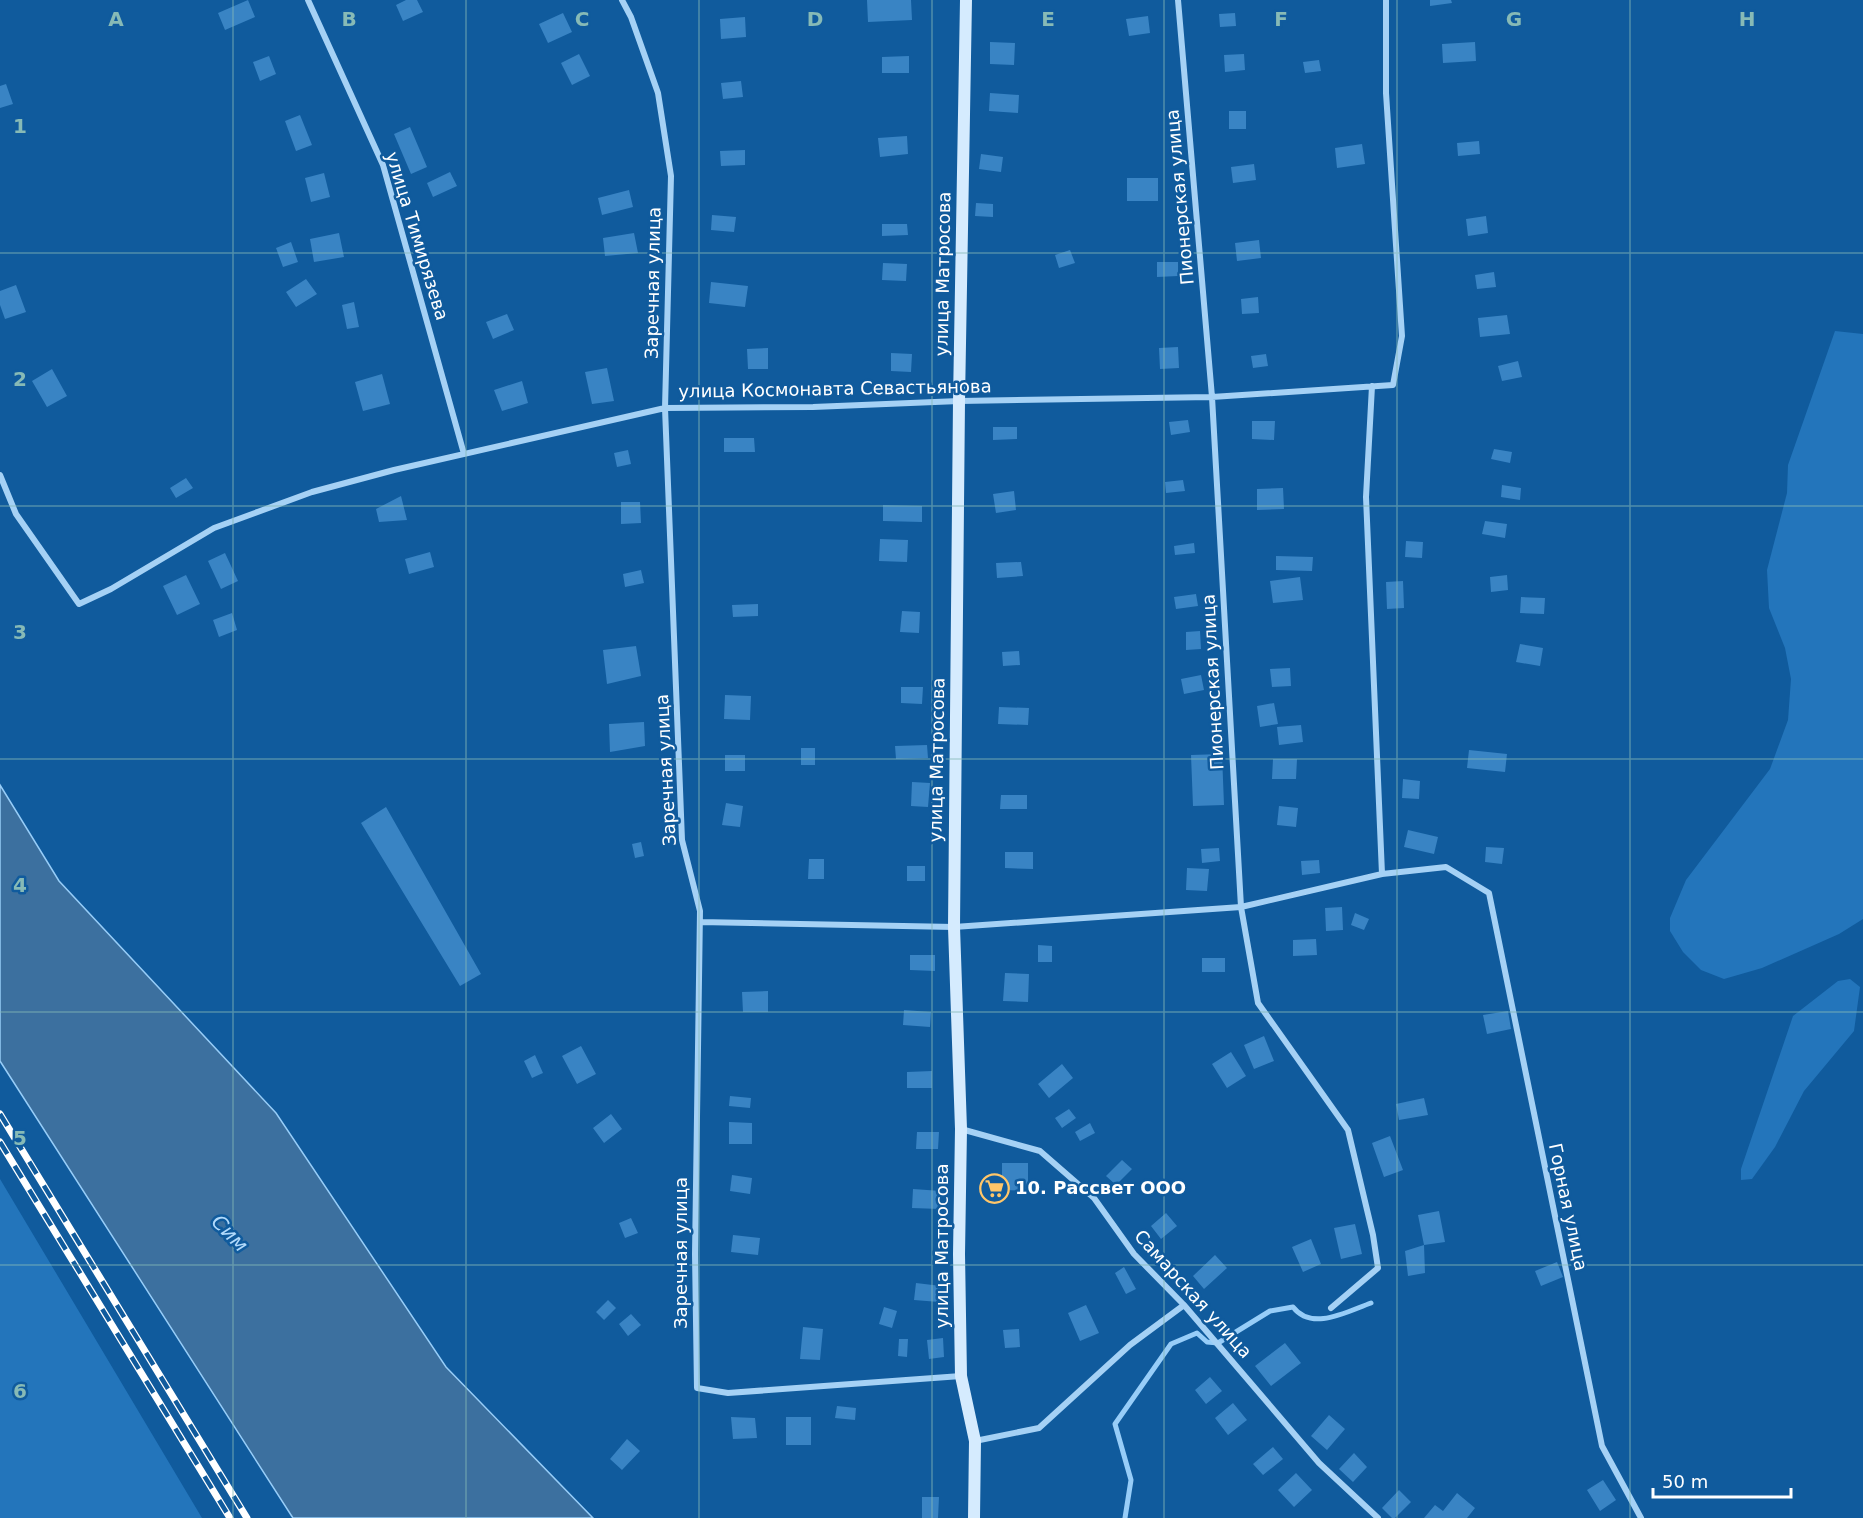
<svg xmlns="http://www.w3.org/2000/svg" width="1863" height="1518" font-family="'DejaVu Sans',sans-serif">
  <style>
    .green { fill: #2375bb }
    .water { fill: #3c709f; stroke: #97cdf8; stroke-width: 1.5 }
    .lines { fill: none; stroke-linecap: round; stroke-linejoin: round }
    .stream { stroke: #97cdf8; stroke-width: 5 }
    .building { fill: #3984c4 }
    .street { stroke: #a5d1f5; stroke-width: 6 }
    .secondary { stroke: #d5ebfe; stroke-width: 12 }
    .rail-casing { stroke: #fff; stroke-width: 7 }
    .rail { stroke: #105b9d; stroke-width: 4.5; stroke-dasharray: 14; stroke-linecap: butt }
    .grid { fill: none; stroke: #87bab6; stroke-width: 1.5; stroke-opacity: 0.55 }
    .labels { text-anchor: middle; stroke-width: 5; stroke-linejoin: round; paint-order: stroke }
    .street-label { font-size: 18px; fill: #fff; stroke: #105b9d }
    .poi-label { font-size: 18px; font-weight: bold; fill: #fff; stroke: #105b9d; text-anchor: start }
    .water-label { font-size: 20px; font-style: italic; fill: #b2dafb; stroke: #105b9d }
    .grid-label { font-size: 20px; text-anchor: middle; font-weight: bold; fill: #87bab6; stroke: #105b9d; stroke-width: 5; stroke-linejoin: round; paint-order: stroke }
  </style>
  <rect width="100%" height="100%" fill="#105b9d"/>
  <path class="green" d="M1835,331L1863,334V919L1839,934L1762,968L1724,979L1701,970L1683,952L1670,931V918L1686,880L1770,769L1788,720L1791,679L1785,648L1769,608L1767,570L1787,493L1788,465Z
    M1850,979L1860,987L1854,1031L1804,1091L1775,1147L1752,1179L1741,1180V1169L1793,1016L1838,981Z
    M0,1179L202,1518H0Z"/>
  <path class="water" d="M0,785L59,881L276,1113L446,1367L593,1518H293L291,1515L0,1061Z"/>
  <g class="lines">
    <path class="stream" d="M1125,1518L1131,1480L1115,1424L1171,1344L1197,1333L1207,1342L1218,1343L1270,1311L1293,1307C1312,1332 1348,1311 1371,1303"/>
  </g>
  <path class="building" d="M248,0L255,17L225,30L218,13Z
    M406,0H417L423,12L403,21L396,5Z
    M867,0H911L912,20L868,22Z
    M1430,0H1451L1452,3L1430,6Z
    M563,13L572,32L548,43L539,24Z
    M1235,13L1236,26L1220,27L1219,14Z
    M1148,16L1150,33L1129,36L1126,19Z
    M745,17L746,37L721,39L720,19Z
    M990,42L1015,43L1014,65L990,64Z
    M1475,42L1476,61L1443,63L1442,44Z
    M579,54L590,76L572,85L561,63Z
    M1244,54L1245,70L1225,72L1224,55Z
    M269,56L276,74L260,81L253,62Z
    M909,56V73H882V57Z
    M1319,60L1321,71L1305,73L1303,62Z
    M741,81L743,97L723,99L721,83Z
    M6,84L13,104L0,108V86Z
    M990,93L1019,95L1018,113L989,111Z
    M1229,111H1246V129H1229Z
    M300,115L312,145L296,151L285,121Z
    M410,127L427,167L411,174L394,134Z
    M907,136L908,154L880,157L878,138Z
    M1479,141L1480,154L1458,156L1457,143Z
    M1362,144L1365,164L1337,168L1335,148Z
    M745,150V165L721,166L720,151Z
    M981,154L1003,157L1001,172L979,169Z
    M1254,164L1256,180L1233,183L1231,167Z
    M450,172L457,186L433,197L427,183Z
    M324,173L330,197L311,202L305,178Z
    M1127,178H1158V201H1127Z
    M629,190L633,207L602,215L598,198Z
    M976,203L993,204V217L975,216Z
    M712,215L736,217L734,232L711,230Z
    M1486,216L1488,233L1468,236L1466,219Z
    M882,224H907L908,235L882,236Z
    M339,233L344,257L314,262L310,239Z
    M634,233L638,253L605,256L603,238Z
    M1259,240L1261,258L1237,261L1235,243Z
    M291,242L298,262L283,267L276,248Z
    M1070,250L1075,263L1059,268L1055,255Z
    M1157,262H1178V276L1157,277Z
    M883,263L907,264L906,281L882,280Z
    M1494,272L1496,287L1477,289L1475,275Z
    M306,279L317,294L296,307L286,292Z
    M711,282L748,286L745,307L709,303Z
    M16,285L26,312L5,319L0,305V291Z
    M1258,297L1259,313L1242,314L1241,299Z
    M354,302L359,327L347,329L342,305Z
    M507,314L514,330L493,339L486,322Z
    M1507,315L1510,334L1480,337L1478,318Z
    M1178,347L1179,368L1160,369L1159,348Z
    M768,348V369H748L747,349Z
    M891,353L912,354L911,372L891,371Z
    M1266,354L1268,366L1253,368L1251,356Z
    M1518,361L1522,377L1502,381L1498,366Z
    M607,368L614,401L592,404L585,372Z
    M52,369L67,396L47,407L32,381Z
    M382,374L390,404L363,411L355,382Z
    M522,381L528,403L502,411L494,390Z
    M1188,420L1190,432L1171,435L1169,422Z
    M1252,421H1275L1274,440L1252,439Z
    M993,427H1017V439L993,440Z
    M724,438H754L755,452H724Z
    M1494,449L1512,452L1510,463L1491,459Z
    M628,450L631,464L617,467L614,453Z
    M186,478L193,488L176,498L170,488Z
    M1183,480L1185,491L1166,493L1165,482Z
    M1502,485L1521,488L1520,500L1501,497Z
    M1283,488L1284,509L1257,510V489Z
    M1014,491L1016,510L996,513L993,494Z
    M401,496L407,520L379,522L376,509Z
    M621,502H640L641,523L621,524Z
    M883,505L922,506V522L883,521Z
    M1485,521L1507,524L1505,538L1482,534Z
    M880,539L908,540L907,562L879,561Z
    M1406,541L1423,542L1422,558L1405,557Z
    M1194,543L1195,553L1175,555L1174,546Z
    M430,552L434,567L409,574L405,559Z
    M225,553L238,581L221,589L208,561Z
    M1276,556L1313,557L1312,571L1276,570Z
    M1021,562L1023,576L997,578L996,563Z
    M641,570L644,583L625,587L623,574Z
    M186,575L200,604L177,615L163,586Z
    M1507,575L1508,590L1491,592L1490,577Z
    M1300,577L1303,600L1273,603L1270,581Z
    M1403,581L1404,608L1387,609L1386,582Z
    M1196,594L1198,606L1176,609L1174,597Z
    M1521,597L1545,598L1544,614L1520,613Z
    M758,604V616L733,617L732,605Z
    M902,611L920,612L919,633L900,632Z
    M232,613L237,630L219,637L213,620Z
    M1200,631L1201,649L1186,650V632Z
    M1520,644L1543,648L1540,666L1516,662Z
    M636,646L641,676L607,684L603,650Z
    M1019,651L1020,665L1003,666L1002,652Z
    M1290,668L1291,686L1272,687L1270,669Z
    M1201,675L1204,690L1184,694L1181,679Z
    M901,687H923L922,704L901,703Z
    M725,695L751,696L750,720L724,719Z
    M1274,703L1278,724L1260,727L1257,706Z
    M999,707L1029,708L1028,725L998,724Z
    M644,722L645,746L610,752L609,724Z
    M1301,725L1303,742L1279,745L1277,727Z
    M927,745L928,758L896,759L895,746Z
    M801,748H815V765H801Z
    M1469,750L1507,754L1505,772L1467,768Z
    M1222,754L1224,805L1193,806L1191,755Z
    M725,755H745V771H725Z
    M1273,759H1297L1296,779H1272Z
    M1403,779L1420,781L1419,799L1402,798Z
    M912,782L930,783L928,807L911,806Z
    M1001,795H1027V809H1000Z
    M726,803L743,806L740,827L722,825Z
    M1279,806L1298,808L1296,827L1277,825Z
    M386,807L481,974L460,986L361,823Z
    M1408,830L1438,837L1434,854L1404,847Z
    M641,842L644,856L635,858L632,844Z
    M1486,847L1504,848L1502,864L1485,862Z
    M1219,848L1220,861L1202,863L1201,849Z
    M1005,852H1033V869L1005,868Z
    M809,859H824V879H808Z
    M1319,860L1320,873L1302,875L1301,861Z
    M907,866H925V881H907Z
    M1187,868L1209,869L1207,891L1186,890Z
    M1342,907L1343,930L1326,931L1325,908Z
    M1355,913L1369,919L1364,930L1351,925Z
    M1316,939L1317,955L1293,956V940Z
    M1038,945L1052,946V962H1038Z
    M910,955H935V971L910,970Z
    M1202,958H1225V972H1202Z
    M1005,973L1029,974L1028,1002L1003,1001Z
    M768,991V1012H743L742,992Z
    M904,1010L931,1012L930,1027L903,1025Z
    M1508,1011L1511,1029L1487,1034L1483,1015Z
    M1264,1036L1274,1061L1254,1069L1244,1045Z
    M581,1046L596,1074L577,1084L562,1056Z
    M1231,1052L1246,1076L1227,1088L1212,1064Z
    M535,1055L543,1073L532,1078L524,1061Z
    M1062,1064L1073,1078L1049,1098L1038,1084Z
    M932,1071V1088H907V1072Z
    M730,1096L751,1098L750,1108L729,1106Z
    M1424,1098L1428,1115L1399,1120L1396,1104Z
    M1069,1109L1076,1118L1062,1128L1055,1118Z
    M611,1114L622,1129L604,1143L593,1128Z
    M729,1122L752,1123V1144H729Z
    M1090,1123L1095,1133L1080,1141L1075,1132Z
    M917,1132H939L938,1149H916Z
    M1390,1136L1403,1170L1384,1177L1372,1143Z
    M1122,1160L1132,1169L1116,1185L1106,1176Z
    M1002,1163H1028V1191L1002,1190Z
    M732,1175L752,1178L750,1194L730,1191Z
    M913,1189L941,1191L940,1209L912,1208Z
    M1439,1211L1445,1242L1424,1245L1425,1273L1408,1276L1405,1251L1424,1245L1418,1215Z
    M1166,1213L1177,1226L1161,1239L1151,1226Z
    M631,1218L638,1233L625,1238L619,1223Z
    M1355,1224L1362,1254L1341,1259L1334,1228Z
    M733,1235L760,1238L758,1255L731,1252Z
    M1311,1239L1321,1264L1303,1272L1292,1247Z
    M1215,1255L1227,1268L1204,1289L1193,1276Z
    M1557,1262L1563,1277L1541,1286L1535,1271Z
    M1124,1267L1136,1289L1126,1294L1115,1273Z
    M916,1283L941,1286L939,1302L914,1300Z
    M608,1300L616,1308L604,1320L596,1312Z
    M1086,1305L1099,1333L1080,1341L1068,1313Z
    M884,1307L897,1311L892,1328L879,1324Z
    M631,1314L641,1325L628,1336L619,1324Z
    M803,1327L823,1329L820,1360L800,1359Z
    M1019,1329L1020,1347L1005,1348L1003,1330Z
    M943,1338L944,1357L929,1359L927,1340Z
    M899,1339H908L907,1357L898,1356Z
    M1285,1343L1301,1363L1271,1386L1255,1366Z
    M1210,1377L1222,1391L1206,1404L1195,1390Z
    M1233,1403L1247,1420L1228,1435L1215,1418Z
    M837,1406L856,1408L855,1420L835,1418Z
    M1329,1415L1345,1429L1327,1450L1311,1436Z
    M731,1417L755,1418L757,1438L733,1439Z
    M786,1417H811V1445H786Z
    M627,1439L640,1451L622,1470L610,1459Z
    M1273,1447L1283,1459L1263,1475L1253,1464Z
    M1354,1453L1367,1467L1353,1482L1339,1469Z
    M1296,1473L1312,1490L1294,1507L1278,1490Z
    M1603,1480L1616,1500L1600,1511L1587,1490Z
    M1399,1490L1411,1502L1395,1518H1392L1382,1508Z
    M1457,1493L1475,1508L1467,1518H1424L1435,1505L1443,1511Z
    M922,1497H939L938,1518H922Z"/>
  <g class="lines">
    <path class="street" d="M308,0L383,165L464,454
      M622,0L631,17L658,93L671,176L665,408L682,840L700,911L695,1254L697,1388L728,1393L961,1376
      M1178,0L1212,397L1241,907L1258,1003L1348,1130L1373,1235L1378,1268L1331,1308
      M0,475L16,514L79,604L111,589L214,528L312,492L394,470L665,408L813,407L959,401L1212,397L1393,385L1402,336L1386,93V0
      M1382,874L1446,867L1489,893L1602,1446L1641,1518
      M700,922L954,927L1241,907L1382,874L1366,497L1372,386
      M961,1129L1040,1151L1094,1198L1134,1254L1184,1305L1319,1463L1378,1518
      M975,1441L1039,1428L1130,1345L1184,1305"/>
    <path class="secondary" d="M966,0L959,401L954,927L961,1129L959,1254L961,1376L975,1441L974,1518"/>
    <defs>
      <path id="rail" d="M0,1114L247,1518
        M0,1142L230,1518"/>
    </defs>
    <use href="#rail" class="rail-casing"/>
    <use href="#rail" class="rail"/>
  </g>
  <path class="grid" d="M233,0V1518M466,0V1518M699,0V1518M932,0V1518M1164,0V1518M1397,0V1518M1630,0V1518M0,253H1863M0,506H1863M0,759H1863M0,1012H1863M0,1265H1863"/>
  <defs>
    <symbol id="supermarket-ring" viewBox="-11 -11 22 22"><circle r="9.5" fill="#105b9d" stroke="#ffc669" stroke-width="1.5"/><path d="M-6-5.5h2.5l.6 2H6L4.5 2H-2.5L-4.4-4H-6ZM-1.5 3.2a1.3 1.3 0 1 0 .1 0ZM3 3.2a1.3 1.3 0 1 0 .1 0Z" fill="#ffc669"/></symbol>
  </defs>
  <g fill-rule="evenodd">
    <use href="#supermarket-ring" x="978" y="1172" width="33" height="33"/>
  </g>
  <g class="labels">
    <g class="street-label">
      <text transform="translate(1180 197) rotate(-95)" y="6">Пионерская улица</text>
      <text transform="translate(417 236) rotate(73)" y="6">улица Тимирязева</text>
      <text transform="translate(943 274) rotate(-89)" y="6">улица Матросова</text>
      <text transform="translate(653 283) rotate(-89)" y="6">Заречная улица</text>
      <text transform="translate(835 389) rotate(-1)" y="6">улица Космонавта Севастьянова</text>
      <text transform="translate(1213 682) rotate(-93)" y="6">Пионерская улица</text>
      <text transform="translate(937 760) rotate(-89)" y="6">улица Матросова</text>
      <text transform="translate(666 770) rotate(-93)" y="6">Заречная улица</text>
      <text transform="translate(1568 1207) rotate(78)" y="6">Горная улица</text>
      <text transform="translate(942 1246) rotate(-90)" y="6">улица Матросова</text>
      <text transform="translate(681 1253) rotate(-90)" y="6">Заречная улица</text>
      <text transform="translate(1193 1294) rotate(48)" y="6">Самарская улица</text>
    </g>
    <g class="poi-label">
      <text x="1015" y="1194">10. Рассвет ООО</text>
    </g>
    <g class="water-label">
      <text transform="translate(230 1233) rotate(46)" y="7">Сим</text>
    </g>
  </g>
  <g class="grid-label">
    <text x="116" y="26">A</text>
    <text x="349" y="26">B</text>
    <text x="582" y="26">C</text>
    <text x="815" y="26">D</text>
    <text x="1048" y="26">E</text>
    <text x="1281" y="26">F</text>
    <text x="1514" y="26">G</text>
    <text x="1747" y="26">H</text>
    <text x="20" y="133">1</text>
    <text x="20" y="386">2</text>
    <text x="20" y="639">3</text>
    <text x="20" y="892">4</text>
    <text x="20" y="1145">5</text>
    <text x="20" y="1398">6</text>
  </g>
  <path d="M1653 1488v9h138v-9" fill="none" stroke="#ffffff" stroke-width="3"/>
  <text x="1662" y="1488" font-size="18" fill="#ffffff" stroke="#105b9d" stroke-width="4.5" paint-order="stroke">50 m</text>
</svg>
